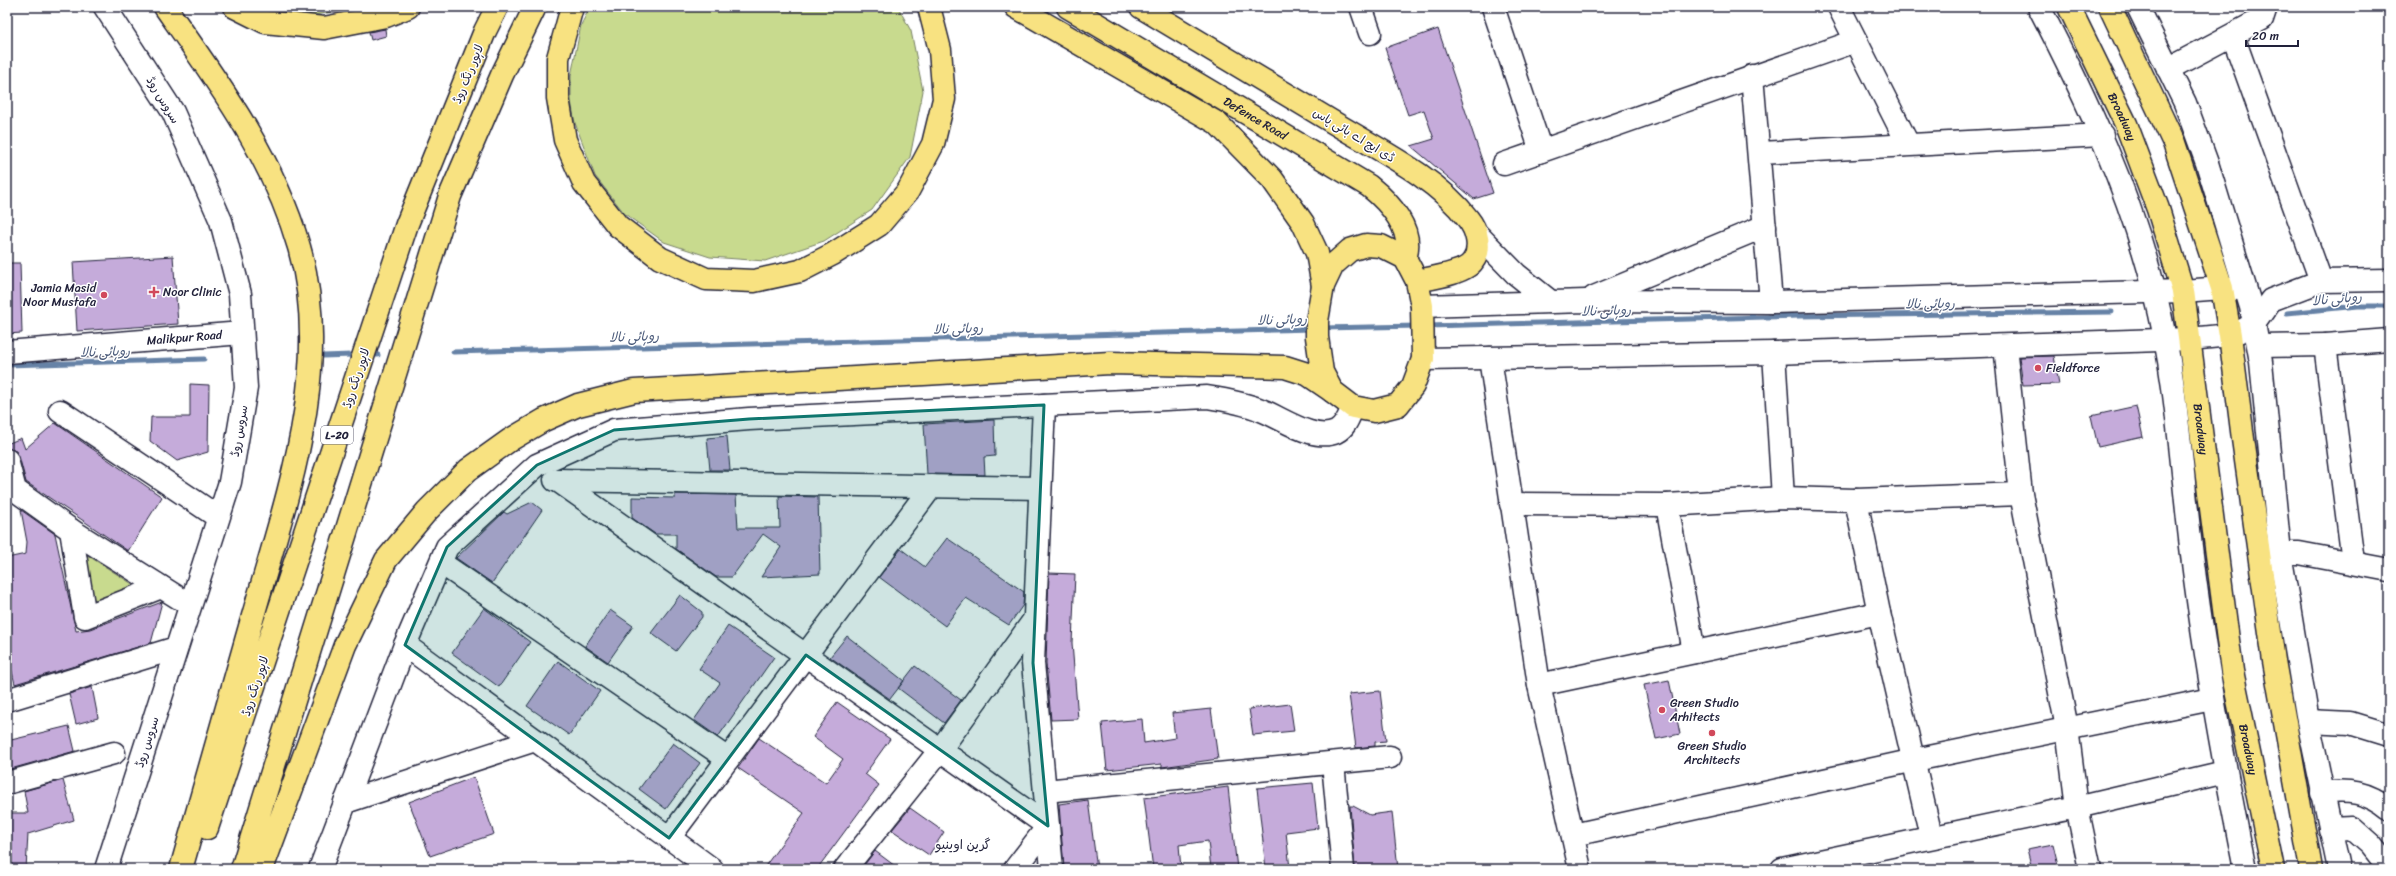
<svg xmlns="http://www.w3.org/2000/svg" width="2396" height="876" font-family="Sriracha,'Playpen Sans Arabic',sans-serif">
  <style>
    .green { fill: #c8da8e; stroke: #757e64 }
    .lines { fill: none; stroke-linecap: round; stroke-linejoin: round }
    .stream { stroke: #6682a6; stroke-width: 5 }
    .building { fill: #c5abda; stroke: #22223b }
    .minor-casing { stroke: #22223b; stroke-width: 25 }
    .major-casing { stroke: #22223b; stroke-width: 25 }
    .highway-casing { stroke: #22223b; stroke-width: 25 }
    .minor { stroke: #fff; stroke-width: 22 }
    .major { stroke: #f8e281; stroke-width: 22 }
    .highway { stroke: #f8e281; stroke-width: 22 }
    .marked { fill: #0f766e; fill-opacity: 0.2; stroke: #0f766e; stroke-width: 3; stroke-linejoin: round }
    .poi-dot { fill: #d1495b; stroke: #fff; stroke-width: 1.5 }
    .labels { text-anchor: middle; stroke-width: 3; stroke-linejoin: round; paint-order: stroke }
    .shield { fill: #fff; stroke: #646476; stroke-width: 1 }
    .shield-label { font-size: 11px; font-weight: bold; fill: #22223b }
    .street-label { font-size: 12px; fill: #22223b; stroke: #fff }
    .poi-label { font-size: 12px; fill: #22223b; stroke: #fff; text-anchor: start }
    .water-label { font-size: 13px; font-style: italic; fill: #4a5a7a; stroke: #fff }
    .neighbourhood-label { font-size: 13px; fill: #22223b; stroke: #fff }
  </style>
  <rect width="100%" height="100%" fill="#fff"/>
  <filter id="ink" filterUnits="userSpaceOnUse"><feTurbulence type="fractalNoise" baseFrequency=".025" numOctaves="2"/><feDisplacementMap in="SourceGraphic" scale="8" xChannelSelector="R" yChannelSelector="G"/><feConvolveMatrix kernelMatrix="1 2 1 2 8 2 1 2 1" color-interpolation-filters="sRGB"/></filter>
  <g filter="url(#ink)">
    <path class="green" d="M284,7H359L315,15Z
      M590,7H898L911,31L923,91L910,157L872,210L824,241L765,261L710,257L664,242L625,214L595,176L575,123L571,101V76L581,25Z
      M87,555L137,587L93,603Z"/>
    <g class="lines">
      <path class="stream" d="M2287,313L2358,306H2389
        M1797,316L2112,312
        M1428,326L1799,316
        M1322,328L1418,326
        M453,352L1312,329
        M376,355H378
        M323,356L352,355
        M7,365L204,359"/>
    </g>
    <path class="building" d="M385,29L386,36L371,40L369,32Z
      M1438,29L1493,193L1474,199L1411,146L1434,139L1424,110L1408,115L1385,48Z
      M173,256L178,324L77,331L73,262Z
      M7,263H20L22,333L7,334Z
      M2054,356L2059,384L2023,385L2019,357Z
      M190,384L209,385L208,452L177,461L150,441L151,417H190Z
      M2136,406L2143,437L2098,447L2091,416Z
      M994,420L995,456L984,457L985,475L927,474L924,424Z
      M55,423L162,497L128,551L26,482L19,456L16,451L7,448V444L21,438L25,449Z
      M727,436L730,470H710L707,438Z
      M675,494L736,495L738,528H780L779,496L818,497L820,574L761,577L781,547L763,534L732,577H716L676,549V534H655L632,518V497L675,498Z
      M532,502L542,510L492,583L456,558L504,512L507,514Z
      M21,510L55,534L76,631L90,629L162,602L151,643L15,684L7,651V558L26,554L27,542Z
      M947,538L1024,592L1023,605L1009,625L966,598L945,626L879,577L901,549L925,567Z
      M1049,573L1075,574L1072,643L1078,719L1051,720L1046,663Z
      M680,595L702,612V617L676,651L651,633Z
      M484,608L530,642L499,687L452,653Z
      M610,610L633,626L608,662L585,646Z
      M728,626L774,657L718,737L694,720L720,683L699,669Z
      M847,636L904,681L890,699L830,657Z
      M558,661L600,691L569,735L527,706Z
      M915,666L961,700L944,723L898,688Z
      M1669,680L1680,734L1656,739L1644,685Z
      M92,687L98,718L76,724L69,694Z
      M1380,691L1386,741L1375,742V746L1356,748L1349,694Z
      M837,702L890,739L865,774L879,785L817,869H763L804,813L738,768L759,738L826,783L843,759L813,737Z
      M1290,704L1294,731L1253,735L1249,709Z
      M1211,709L1218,759L1162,767V764L1107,770L1102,723L1142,719L1144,743L1175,738L1172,713Z
      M69,726L75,751L7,770V741Z
      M673,743L700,763L666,809L639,789Z
      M474,777L494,834L430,856L409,802Z
      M63,780L74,820L28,834L26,869H7V813H28L24,791Z
      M1313,783L1318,828L1286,832L1290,869H1266L1257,788Z
      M1228,787L1237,869H1211L1208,841L1179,845L1181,869H1153L1144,798Z
      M1088,800L1097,869H1064L1059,804Z
      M1350,806H1353L1370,815L1392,812L1398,869H1355Z
      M910,808L944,832L929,855L892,830Z
      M2053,844L2059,869H2032L2027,849Z
      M875,851L899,869H861Z"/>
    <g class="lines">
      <defs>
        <g id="minor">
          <path d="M105,7L173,112L221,221L240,294L246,388L230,482L106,869"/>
          <path d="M1361,7L1370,33"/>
          <path d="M1493,7L1541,151"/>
          <path d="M1839,7L1908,144"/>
          <path d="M2039,7C2087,99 2130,192 2155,293C2177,379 2181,467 2192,555C2205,661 2224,765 2245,869"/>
          <path d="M2138,7L2185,103L2207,163L2251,307L2261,362L2280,553L2308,721L2339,869"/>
          <path d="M2233,36L2321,281"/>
          <path d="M2168,69L2262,19L2266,7"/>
          <path d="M1752,76L1771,302"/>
          <path d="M1760,153L2102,135"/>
          <path d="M1504,164L1856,41"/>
          <path d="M1477,234L1516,274L1551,302"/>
          <path d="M1594,297L1765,226"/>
          <path d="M1422,306L1586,301L1771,302L2183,291L2222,288L2240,289"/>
          <path d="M2325,345L2389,340"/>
          <path d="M2005,346L2021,494L2067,728L2077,807L2090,869"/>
          <path d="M2259,346L2325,345L2353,561"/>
          <path id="s1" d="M7,352L242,333"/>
          <path d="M1774,353L1783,498"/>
          <path d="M1490,358L1539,685L1580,869"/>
          <path d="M1423,359L1774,353L2190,339L2230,335L2243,330L2254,324L2271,300L2321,281L2389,280"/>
          <path d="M1044,405L1033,663L1052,869"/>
          <path d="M60,411L218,517"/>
          <path d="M7,460L15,490L71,530L190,605"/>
          <path d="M555,480L1040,488"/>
          <path d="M557,480L1048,826L1015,869"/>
          <path d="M1856,500L1879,613L1931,836"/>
          <path d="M1511,504L1667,505L1783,498L1856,500L2021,494"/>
          <path d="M1667,505L1694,652"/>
          <path d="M71,530L85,617L161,587"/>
          <path d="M2280,553H2299L2389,570"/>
          <path d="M441,563L728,759"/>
          <path d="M405,645L712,869"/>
          <path d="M1539,685L1879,613"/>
          <path d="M7,700L176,648"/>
          <path d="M2308,721L2350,723L2389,735"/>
          <path d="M1333,763L1343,869"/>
          <path d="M7,783L114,753"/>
          <path d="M1045,791L1390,757"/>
          <path d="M2322,793C2348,789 2368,792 2389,809"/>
          <path d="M345,802L535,740"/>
          <path d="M2330,829L2352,828L2371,845L2389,868"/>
          <path d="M1573,835L1915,760L2212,699"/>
          <path d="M669,838L932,486"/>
          <path d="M320,869L405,645L447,547L537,465L614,430L749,419L1207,397C1226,400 1244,403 1261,410C1282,418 1314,442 1336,432C1346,427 1349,416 1353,407"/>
          <path d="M845,869L940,750L1034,620"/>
          <path d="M1782,869L2077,807L2225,772"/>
        </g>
        <g id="major">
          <path d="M1016,7L1217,123L1272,179L1303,223L1317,253L1323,286"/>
          <path id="s2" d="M1068,7L1369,186C1389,202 1415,230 1405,258"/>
          <path d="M1141,7C1206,46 1271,85 1336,124C1379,150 1437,178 1468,219C1477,230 1482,249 1473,261C1466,273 1431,278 1417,281"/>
          <path id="s3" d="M2069,7L2126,124L2158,209L2183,291L2232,671L2273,869"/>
          <path d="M2110,7L2174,143L2222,288L2230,335L2243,439L2274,661L2311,869"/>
          <path d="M1366,245L1381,246L1405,258L1417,281L1422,306L1423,359L1413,386L1398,405L1374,411L1353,407L1332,391L1322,372L1317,337V321L1323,286L1333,265L1350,250Z"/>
        </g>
        <path id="highway" d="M165,7C218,82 273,157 299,247C334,369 286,499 253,616C229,701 205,785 181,869
          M235,7L265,22L324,28L386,16L408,7
          M572,7L558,58V98L565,140L584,183L618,226L660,258L706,279L754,281L800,271L833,254L879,225L908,191L933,144L944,99L940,50L929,7
          M207,828L407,224L485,31L497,7
          M242,869L450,196L502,75L535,7
          M262,869L345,645L386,560L427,511L468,470L510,440L544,420L578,405L634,391L1110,363L1285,367L1307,374L1332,391"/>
      </defs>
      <use href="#minor" class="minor-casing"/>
      <use href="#major" class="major-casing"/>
      <use href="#highway" class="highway-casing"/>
      <use href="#minor" class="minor"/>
      <use href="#major" class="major"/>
      <use href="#highway" class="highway"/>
    </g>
  </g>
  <path class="marked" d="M1044,405L1033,663L1048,826L806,655L669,838L405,645L447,547L537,465L614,430L749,419Z"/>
  <g class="poi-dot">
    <path d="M152 286h4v4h4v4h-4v4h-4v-4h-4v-4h4z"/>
    <circle cx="104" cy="295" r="4"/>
    <circle cx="2038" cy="368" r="4"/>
    <circle cx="1662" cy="710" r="4"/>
    <circle cx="1712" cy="733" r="4"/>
  </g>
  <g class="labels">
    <rect class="shield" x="321" y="426" width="32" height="18" rx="3"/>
    <g class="shield-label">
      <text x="337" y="439">L-20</text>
    </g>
    <g class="street-label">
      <text transform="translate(468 74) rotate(-68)" y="4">لاہور رنگ روڈ</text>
      <text transform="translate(163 100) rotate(59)" y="4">سروس روڈ</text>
      <text dy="4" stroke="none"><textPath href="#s3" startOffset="122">Broadway</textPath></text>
      <text dy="4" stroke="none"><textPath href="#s2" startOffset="218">Defence Road</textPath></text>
      <text transform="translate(1354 135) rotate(31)" y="4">ڈی ایچ اے بائی پاس</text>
      <text dy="4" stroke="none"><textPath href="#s1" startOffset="178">Malikpur Road</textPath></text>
      <text transform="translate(356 378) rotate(-72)" y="4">لاہور رنگ روڈ</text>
      <text dy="4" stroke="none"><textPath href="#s3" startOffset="446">Broadway</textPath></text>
      <text transform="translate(239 431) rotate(-80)" y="4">سروس روڈ</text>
      <text transform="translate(255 686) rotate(-72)" y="4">لاہور رنگ روڈ</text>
      <text transform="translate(147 742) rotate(-72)" y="4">سروس روڈ</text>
      <text dy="4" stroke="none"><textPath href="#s3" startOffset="770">Broadway</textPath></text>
    </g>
    <g class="poi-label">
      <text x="96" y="292" text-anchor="end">Jamia Masid<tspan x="96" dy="14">Noor Mustafa</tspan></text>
      <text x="163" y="296">Noor Clinic</text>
      <text x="2046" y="372">Fieldforce</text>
      <text x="1670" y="707">Green Studio<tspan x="1670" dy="14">Arhitects</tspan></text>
      <text x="1712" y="750" text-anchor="middle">Green Studio<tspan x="1712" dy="14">Architects</tspan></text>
    </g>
    <g class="water-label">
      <text transform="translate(2337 298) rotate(-5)" y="5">روہائی نالا</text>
      <text transform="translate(1930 303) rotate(-1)" y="5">روہائی نالا</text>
      <text transform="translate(1606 310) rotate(-2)" y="5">روہائی نالا</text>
      <text transform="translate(1282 319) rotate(-2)" y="5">روہائی نالا</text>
      <text transform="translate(958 328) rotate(-2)" y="5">روہائی نالا</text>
      <text transform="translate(634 336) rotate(-2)" y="5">روہائی نالا</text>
      <text transform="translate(105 351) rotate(-2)" y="5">روہائی نالا</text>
    </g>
    <g class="neighbourhood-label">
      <text x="963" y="849">گرین اوینیو</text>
    </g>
  </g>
  <rect width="2396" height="876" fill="none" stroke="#fff" stroke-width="24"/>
  <rect x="12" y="12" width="2372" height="852" fill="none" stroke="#22223b" stroke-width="1.5" filter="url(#ink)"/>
  <path d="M2246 40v6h52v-6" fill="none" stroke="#22223b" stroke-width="2"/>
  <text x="2252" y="40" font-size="12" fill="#22223b" stroke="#ffffff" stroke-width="3" paint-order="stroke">20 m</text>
</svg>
